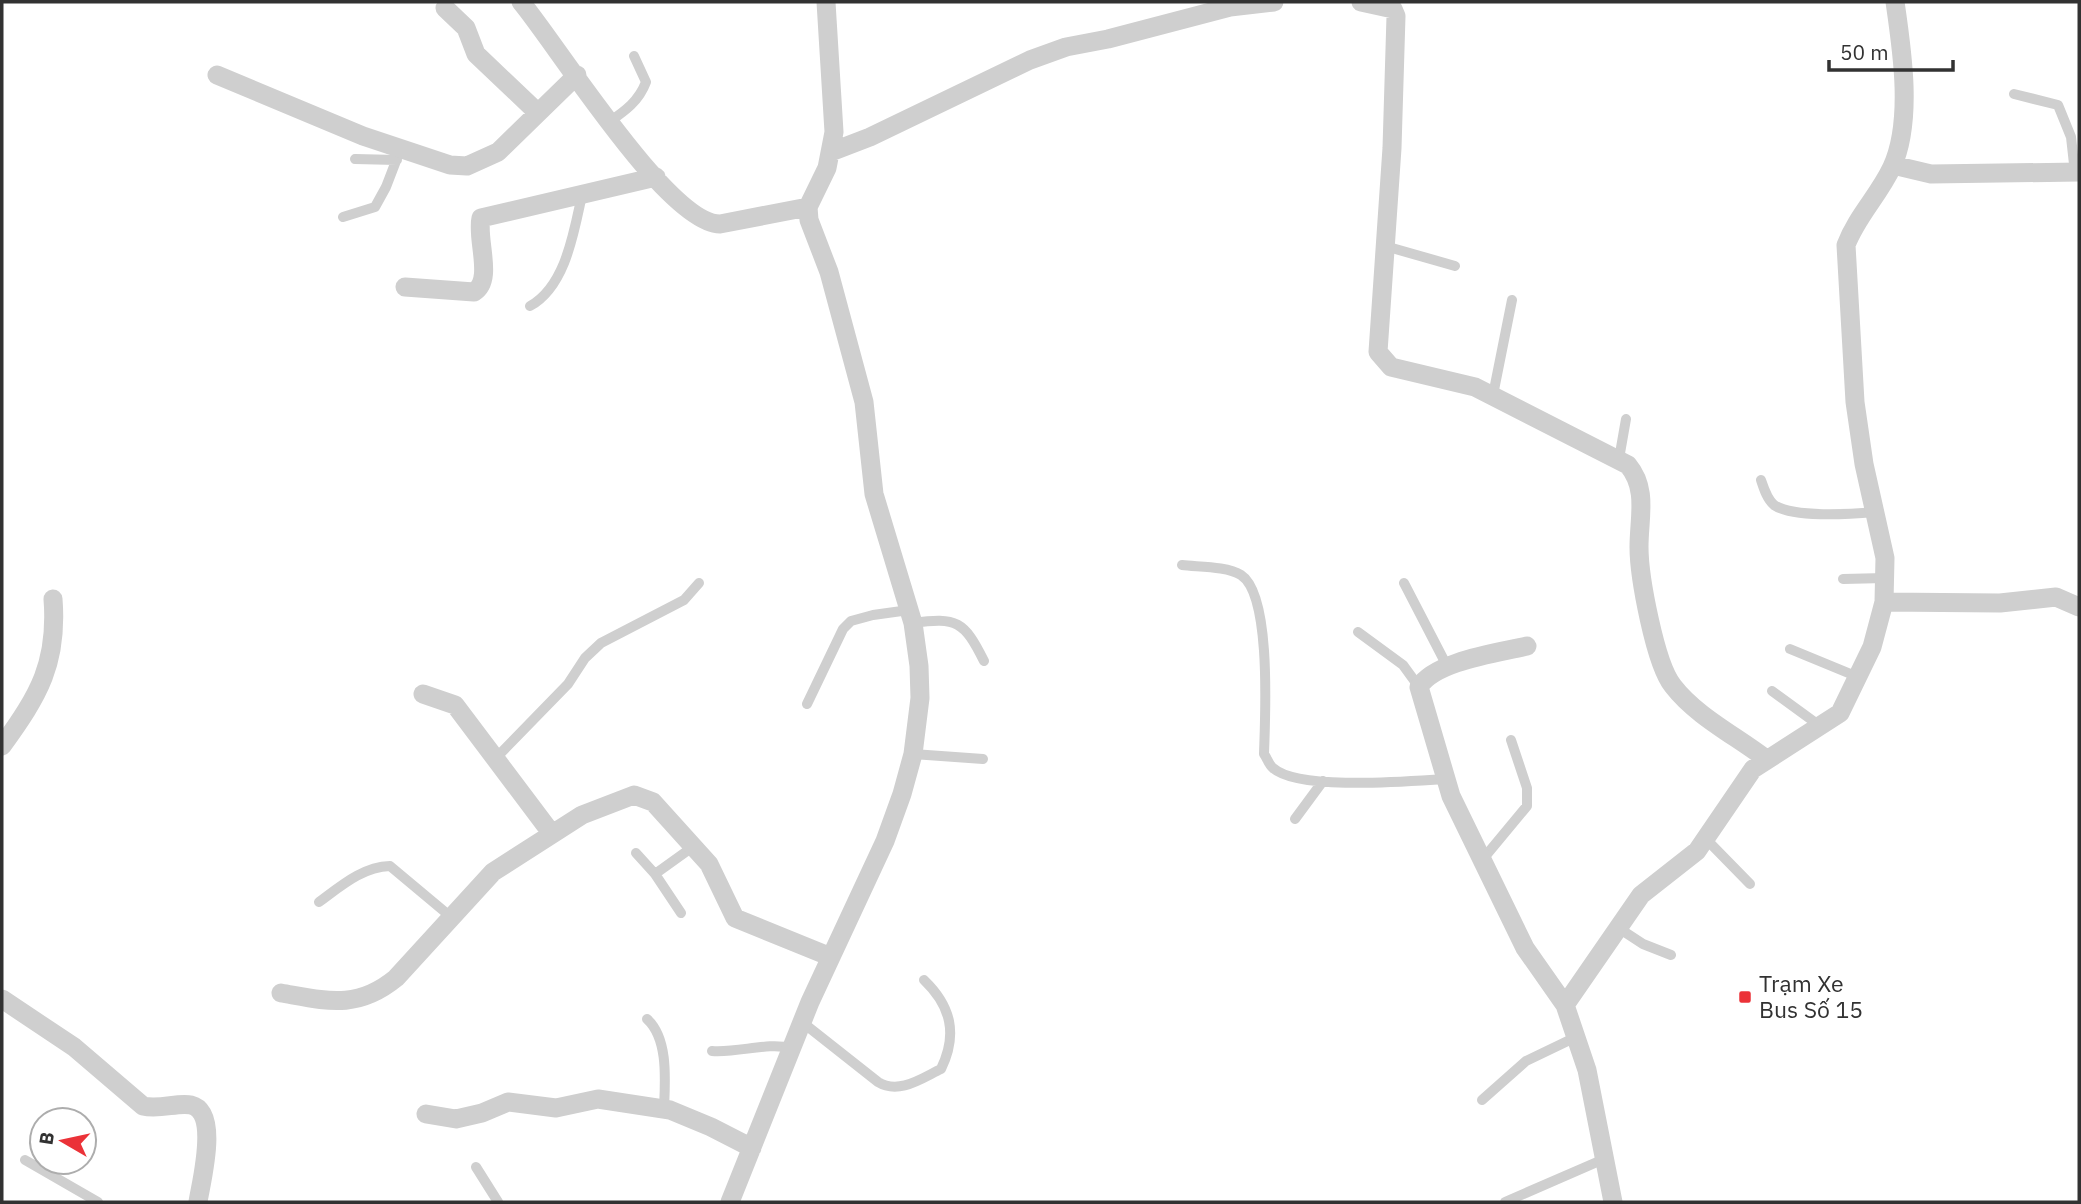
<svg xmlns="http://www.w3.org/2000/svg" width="2081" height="1204" font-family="'IBM Plex Sans',sans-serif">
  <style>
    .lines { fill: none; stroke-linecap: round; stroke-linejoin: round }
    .service { stroke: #cfcfcf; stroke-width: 10 }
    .minor { stroke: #cfcfcf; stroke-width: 19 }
    .poi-dot { fill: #eb3238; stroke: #fff; stroke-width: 2.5 }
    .labels { text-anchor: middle; stroke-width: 7; stroke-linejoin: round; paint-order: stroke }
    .poi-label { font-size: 23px; fill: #323232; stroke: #fff; text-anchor: start }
  </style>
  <rect width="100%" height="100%" fill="#fff"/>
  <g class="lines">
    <path class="service" d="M2014,94L2058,105L2071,137L2075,173
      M609,122C625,111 639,101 646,82L634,56
      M355,159L397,160
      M343,217L375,207L386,187L401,148
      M1385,246L1455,266
      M530,306C566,286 574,231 582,195
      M1493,395L1512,300
      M1619,459L1626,419
      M1761,480C1764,489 1767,499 1774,505C1793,518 1852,514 1875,512
      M1182,565C1198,567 1227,566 1241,575C1272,595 1265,719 1264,754C1267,758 1269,765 1273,768C1298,791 1411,781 1446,779
      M1843,579L1885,578
      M1404,583L1447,666
      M913,623C957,617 964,621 984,661
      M1358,632L1403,665L1419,687
      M1790,649L1858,677
      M1772,691L1820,726
      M807,704L843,629L851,621L873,615L909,610
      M913,754L983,759
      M495,759L568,684L585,658L601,643L684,600L699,583
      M1295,819L1323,781
      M1706,839L1750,884
      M636,853L655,874L681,913
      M1483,859L1527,806V788L1511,740
      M655,874L694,846
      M319,902C341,886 362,867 390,866L451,917
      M1617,927L1643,944L1671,955
      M647,1019C669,1039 665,1082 664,1109
      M802,1022L878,1082C899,1095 922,1078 941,1069C958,1034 951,1006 924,980
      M712,1051C739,1053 767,1042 791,1048
      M1482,1100L1526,1061L1576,1037
      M25,1160L98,1202
      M476,1167L498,1202
      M1505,1202L1604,1159"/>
    <path class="minor" d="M521,2C557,45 668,224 720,224L808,207
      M1361,2L1393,9L1396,16L1392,148L1378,352L1391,367L1475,387L1628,465C1648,489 1639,517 1639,547C1639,576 1655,664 1673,686C1696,716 1736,736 1766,759
      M445,8L466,28L476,54L537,112
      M217,75L363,136L450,165L467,166L498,152L577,75
      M831,152L870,137L1030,60L1066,47L1108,39L1230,7L1274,2
      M1893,165L1931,174L2079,172
      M405,287L474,292C494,280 476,239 481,218L656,177
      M1884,602L2000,603L2056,597L2079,607
      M1527,646C1498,653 1435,661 1419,687L1451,796L1525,948L1565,1005L1587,1070L1613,1202
      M423,694L455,705L552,834
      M2,746C39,695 58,663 53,599
      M281,993C327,1001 357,1010 396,978L493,872L582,815L634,795L653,802L709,864L735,918L831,957
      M2,999L74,1047L143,1106C160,1110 178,1102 191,1105C220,1112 201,1182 198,1202
      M1565,1005L1641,895L1697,851L1753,769L1840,713L1872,647L1884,602L1885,558L1864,464L1855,402L1846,245C1857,216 1879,195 1892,167C1913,121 1902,50 1895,2
      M426,1114L456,1119L482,1113L508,1102L556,1108L598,1099L670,1110L711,1127L752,1148
      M730,1202L810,1002L885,841L902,794L913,754L920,698L919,666L913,623L874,494L864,402L829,272L809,220L808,207L827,168L834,132L826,2"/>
  </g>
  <rect class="poi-dot" x="1738" y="990" width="14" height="14" rx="3.5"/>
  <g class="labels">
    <g class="poi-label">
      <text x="1759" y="992">Trạm Xe<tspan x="1759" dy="26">Bus Số 15</tspan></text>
    </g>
  </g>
  <rect width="2081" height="1204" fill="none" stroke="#323232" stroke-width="7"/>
  <g transform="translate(63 1141) rotate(279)"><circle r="33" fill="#ffffff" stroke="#adadad" stroke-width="2"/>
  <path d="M0-5L12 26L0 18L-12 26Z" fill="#eb3238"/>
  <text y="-10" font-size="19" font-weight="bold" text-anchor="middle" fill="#323232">B</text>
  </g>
  <path d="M1829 60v10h124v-10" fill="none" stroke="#323232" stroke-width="3.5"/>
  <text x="1840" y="60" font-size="21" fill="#323232" stroke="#ffffff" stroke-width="5" paint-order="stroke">50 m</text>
</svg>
